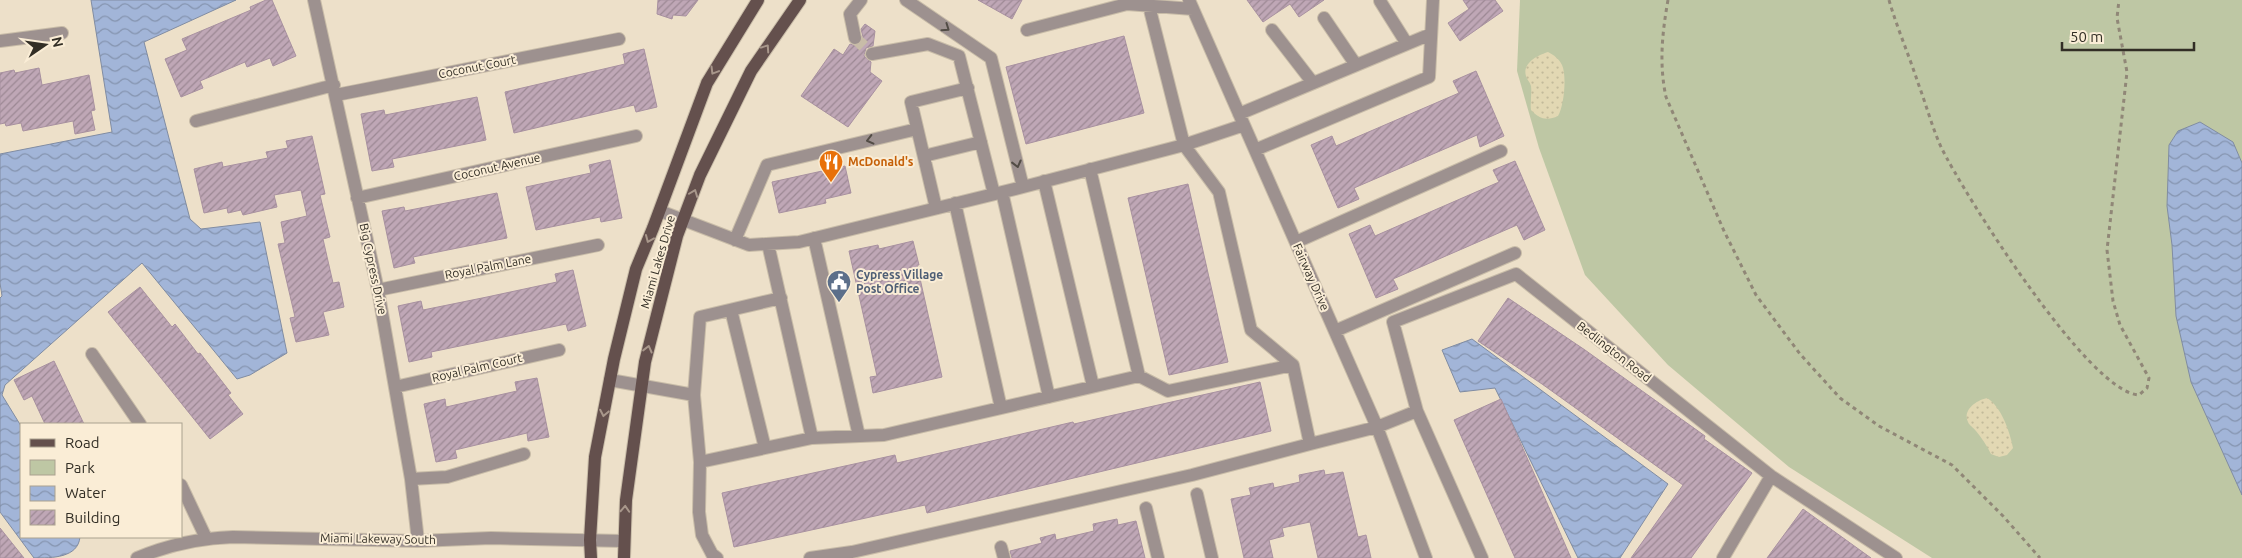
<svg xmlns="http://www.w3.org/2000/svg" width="2242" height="558" font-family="Ubuntu,sans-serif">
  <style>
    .green { fill: #bec7a4 }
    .sand { fill: url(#sand-dots) }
    .water { fill: url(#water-waves); stroke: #808ca2 }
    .building { fill: url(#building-hatch); stroke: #a891a0 }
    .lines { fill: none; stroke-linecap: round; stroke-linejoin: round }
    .minor-tunnel { stroke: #c8bca8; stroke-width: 12; stroke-dasharray: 12 6; stroke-linecap: butt }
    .minor-casing { stroke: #c8bca8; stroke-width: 14 }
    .major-casing { stroke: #c8bca8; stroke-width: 14 }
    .path { stroke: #908777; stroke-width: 3; stroke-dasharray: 4 4; stroke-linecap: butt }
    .minor { stroke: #9d918f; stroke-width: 12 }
    .major { stroke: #64504d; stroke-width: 12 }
    .oneway { stroke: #524c45 }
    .oneway2 { stroke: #a8978b }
    .labels { text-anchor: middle; stroke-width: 4; stroke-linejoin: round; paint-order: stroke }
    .street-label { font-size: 12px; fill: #322e25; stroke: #faedd6 }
    .food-label { font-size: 12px; font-weight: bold; fill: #c56008; stroke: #faedd6; text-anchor: start }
    .service-label { font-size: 12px; font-weight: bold; fill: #4e5e75; stroke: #faedd6; text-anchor: start }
  </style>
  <defs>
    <pattern id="sand-dots" width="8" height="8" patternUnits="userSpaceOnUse" patternTransform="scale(1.25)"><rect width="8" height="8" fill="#e2d8b3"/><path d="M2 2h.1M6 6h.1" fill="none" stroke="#c2ba9a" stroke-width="1.8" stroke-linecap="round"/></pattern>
    <pattern id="water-waves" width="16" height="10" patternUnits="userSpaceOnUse" patternTransform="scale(1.25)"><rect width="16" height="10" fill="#a2b5d8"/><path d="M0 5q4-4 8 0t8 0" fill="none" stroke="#8594af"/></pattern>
    <pattern id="building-hatch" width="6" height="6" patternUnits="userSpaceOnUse" patternTransform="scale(1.25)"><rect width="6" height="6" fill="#bfa7b6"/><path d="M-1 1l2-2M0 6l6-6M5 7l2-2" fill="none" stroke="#9c8894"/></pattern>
  </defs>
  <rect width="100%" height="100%" fill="#ede0c9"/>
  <path class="green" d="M1520,0H2242V558H1932L1789,467L1668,365L1585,275L1539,148L1517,71Z"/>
  <path class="sand" d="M1548,52C1554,55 1559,59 1562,65C1567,76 1564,106 1558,116C1547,121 1539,119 1531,110C1530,102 1532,94 1531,86C1530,82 1527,80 1526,76C1522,63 1538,55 1548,52Z
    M1987,398C2001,406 2010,432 2013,448L2007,455L1999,457L1991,454C1987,446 1982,438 1976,431C1974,428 1969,425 1968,422C1962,410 1977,400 1987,398Z"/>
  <path class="water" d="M91,0H236L144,42L190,219L201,229L260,222L287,353L250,375L237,379L142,263L5,385L2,395L21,426V537H80C78,558 52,558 34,558L0,512V298L2,296L0,283V154L112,132Z
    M2200,122L2233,142L2242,163V495L2191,382L2176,316L2172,245L2167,206L2169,145L2178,131Z
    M1472,339L1668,484L1620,558H1578L1495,388L1460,392L1442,350Z"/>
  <path class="building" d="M266,0H272L296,56L273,66L270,58L247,67L245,62L200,81L203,88L181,97L165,59L187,50L182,39L251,10L250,7Z
    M658,0H698L686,16L673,15L672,19L657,14Z
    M978,0H1022L1012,19Z
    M1247,0H1324L1299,17L1290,4L1263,22Z
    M1463,0H1495L1503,11L1460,41L1448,23L1469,9Z
    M865,24L875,31L873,46L866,48L864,56L871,62L870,72L882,81L848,127L801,96L834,49L843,55L850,44L856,46L861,44L863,37L861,29Z
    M1124,36L1144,113L1026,144L1006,67Z
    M644,49L657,107L636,112L634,105L514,133L505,92L625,64L623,54Z
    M39,68L42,85L89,75L95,110L91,111L95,130L75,134L73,121L23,131L21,123L6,126L5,123L0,124V73L14,70L15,73Z
    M1476,71L1504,136L1480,147L1477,135L1354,188L1359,199L1338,208L1311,145L1332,136L1336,146L1459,93L1453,81Z
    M477,97L486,140L392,159L394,167L372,171L361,114L384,110L385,115Z
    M312,136L325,194L320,195L330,237L323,239L333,283L339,282L344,307L323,312L329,335L296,342L290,318L295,317L278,244L285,243L281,222L307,216L301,190L274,195L277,207L243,215L241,210L228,213L227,208L204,213L194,169L222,162L223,167L268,158L266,152L288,148L286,141Z
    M610,160L622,218L601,222L600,217L536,230L526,187L591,173L589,165Z
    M1515,161L1545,230L1524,240L1517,225L1393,279L1398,289L1376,298L1349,234L1370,225L1375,236L1499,182L1493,170Z
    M845,166L851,193L825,199L826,203L779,213L772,182Z
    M1188,184L1228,362L1169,375L1128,198Z
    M497,193L507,238L413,257L415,263L394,268L382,211L404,207L405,211Z
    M913,241L919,265H917L942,377L873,393L870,377L877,376L849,251L878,245L879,249Z
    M573,270L586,326L568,331L566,324L431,352L432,357L409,362L398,306L421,301L423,310L487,297L557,282L555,274Z
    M140,287L172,327L175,324L198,354L200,353L231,393L228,395L243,414L210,439L108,312Z
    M1508,298L1585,350L1705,436L1704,439L1752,473L1691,558H1631L1683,485L1542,384L1478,341Z
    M54,361L84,424H45L32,396L24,400L14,380Z
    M537,378L549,437L528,441L527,433L455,450L457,458L436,462L424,404L445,399L446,407L517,391L515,382Z
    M1260,382L1271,431L927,513L925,505L734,547L722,493L895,455L897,463L1073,422L1074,424Z
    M1501,399L1540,487L1571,558H1515L1483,486L1454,420Z
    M1324,470L1325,475L1343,472L1358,537L1366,535L1371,558H1318L1310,522L1282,528L1284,536L1269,540L1273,558H1244L1231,499L1251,495L1249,488L1273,483L1274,488L1300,482L1299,475Z
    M1803,509L1871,558H1767Z
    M1117,519L1118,525L1136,521L1145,558H1012L1010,551L1042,543L1040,538L1055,534L1056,540L1094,531L1093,524Z
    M0,528L24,558H0Z"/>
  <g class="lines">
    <path class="minor-tunnel" d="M855,38L872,54"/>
    <defs>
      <path id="minor" d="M314,0L378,290L411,479L418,541
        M906,0L991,58L1023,187
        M1189,0L1377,427L1426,558
        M1380,1L1407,44
        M1324,18L1356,65
        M1027,30L1127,4L1193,9
        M1272,30L1313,83
        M855,38L850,14L861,0
        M0,41L62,33
        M872,54L928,44L959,56L994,194
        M336,95L619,39
        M1239,114L1431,34
        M196,121L334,85
        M1255,150L1429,77L1433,0
        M924,156L981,142
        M1044,181L1093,386
        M1002,192L1049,397
        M357,198L636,136
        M955,203L1001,408
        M936,208L911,102L968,88
        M660,211L749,245L799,242L1023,187L1184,145L1244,125
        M814,238L859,436
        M735,240L767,165L917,129
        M1296,242L1501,151
        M378,290L598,245
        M731,310L765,448
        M1335,331L1515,253
        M92,354L140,424
        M1139,376L1168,391L1293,365
        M610,380L694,395L700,462L699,512L702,535L712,554L717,558
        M395,387L559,350
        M694,395L700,317L781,298
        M812,438L884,435L1139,376L1090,169
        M1310,444L1377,427L1417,411
        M700,462L812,438L768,244
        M411,479L447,477L524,454
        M181,485L206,538
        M1197,494L1212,558
        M1146,508L1158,558
        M1001,547L1004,558
        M137,558C168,545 199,538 233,537L418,541L491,538L623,541
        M810,558L852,552L1192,475L1310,444L1293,365L1251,330L1219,192L1184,145L1149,6
        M1482,558L1417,411L1393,322L1516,274L1771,476L1896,558
        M1723,558L1771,476"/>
      <path id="major" d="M591,558L590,540L595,457L614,359L636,269L653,228L707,83L758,0
        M624,558L626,500L645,362L677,236L700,175L751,71L800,0"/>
    </defs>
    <use href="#minor" class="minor-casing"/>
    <use href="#major" class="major-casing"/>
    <path class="path" d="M1668,0C1662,34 1659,64 1666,97L1724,231L1756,295L1800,354L1840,398L1879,426L1952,465L2003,516L2040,558
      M1889,0C1897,28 1909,55 1918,83C1926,104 1932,127 1941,147C1964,194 2089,393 2139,395L2147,388L2149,378L2120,325L2113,301L2107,250L2127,72L2117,18L2119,0"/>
    <use href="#minor" class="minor"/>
    <use href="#major" class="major"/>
  </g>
  <defs><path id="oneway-chevron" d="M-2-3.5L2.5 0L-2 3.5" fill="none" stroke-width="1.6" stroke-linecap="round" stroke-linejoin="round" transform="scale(1.25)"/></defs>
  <g class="oneway">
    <use href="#oneway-chevron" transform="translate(946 28) rotate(35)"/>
    <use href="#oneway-chevron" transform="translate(870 140) rotate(166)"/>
    <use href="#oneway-chevron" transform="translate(1017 164) rotate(76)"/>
  </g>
  <g class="oneway2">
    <use href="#oneway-chevron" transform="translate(766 48) rotate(-56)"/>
    <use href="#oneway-chevron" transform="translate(714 71) rotate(121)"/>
    <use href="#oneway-chevron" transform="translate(694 193) rotate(-69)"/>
    <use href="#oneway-chevron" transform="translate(649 239) rotate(113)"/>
    <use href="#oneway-chevron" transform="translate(648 349) rotate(-76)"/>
    <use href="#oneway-chevron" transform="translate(604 413) rotate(101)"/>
    <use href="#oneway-chevron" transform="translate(625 509) rotate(-87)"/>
  </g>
  <defs>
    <symbol id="restaurant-pin" viewBox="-11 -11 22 30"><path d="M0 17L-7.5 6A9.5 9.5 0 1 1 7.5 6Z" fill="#e8710a" stroke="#faedd6"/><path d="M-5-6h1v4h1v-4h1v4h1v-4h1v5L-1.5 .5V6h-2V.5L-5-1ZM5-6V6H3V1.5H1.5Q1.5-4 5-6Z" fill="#fff"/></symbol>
    <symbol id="civic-pin" viewBox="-11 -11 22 30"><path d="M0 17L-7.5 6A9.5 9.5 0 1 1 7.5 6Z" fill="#5c6f8a" stroke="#faedd6"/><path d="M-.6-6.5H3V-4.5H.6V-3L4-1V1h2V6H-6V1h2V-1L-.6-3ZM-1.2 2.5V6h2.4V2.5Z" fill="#fff"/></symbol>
  </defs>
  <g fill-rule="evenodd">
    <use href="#restaurant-pin" x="817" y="148" width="28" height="38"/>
    <use href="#civic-pin" x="825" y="268" width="28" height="38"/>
  </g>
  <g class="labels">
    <g class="street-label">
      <text transform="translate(477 67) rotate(-11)" y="4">Coconut Court</text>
      <text transform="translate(497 167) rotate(-13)" y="4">Coconut Avenue</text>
      <text transform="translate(658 262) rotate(-74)" y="4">Miami Lakes Drive</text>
      <text transform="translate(488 267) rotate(-11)" y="4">Royal Palm Lane</text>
      <text transform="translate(373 269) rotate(78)" y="4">Big Cypress Drive</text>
      <text transform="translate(1311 277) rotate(66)" y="4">Fairway Drive</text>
      <text transform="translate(1614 352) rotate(38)" y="4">Bedlington Road</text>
      <text transform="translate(477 368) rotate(-13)" y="4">Royal Palm Court</text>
      <text transform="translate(378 539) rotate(1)" y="4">Miami Lakeway South</text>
    </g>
    <g class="food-label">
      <text x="848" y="166">McDonald's</text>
    </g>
    <g class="service-label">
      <text x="856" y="279">Cypress Village<tspan x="856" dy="14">Post Office</tspan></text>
    </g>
  </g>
  <rect x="20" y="423" width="162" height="115" fill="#faedd6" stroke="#aaa18f"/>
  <rect x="30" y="439" width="25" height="8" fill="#64504d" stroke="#aaa18f"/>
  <text x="65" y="448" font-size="15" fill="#322e25">Road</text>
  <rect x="30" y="460" width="25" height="15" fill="#bec7a4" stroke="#aaa18f"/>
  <text x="65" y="473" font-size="15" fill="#322e25">Park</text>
  <rect x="30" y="486" width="25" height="15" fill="url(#water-waves)" stroke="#aaa18f"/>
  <text x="65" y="498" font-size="15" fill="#322e25">Water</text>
  <rect x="30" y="510" width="25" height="15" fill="url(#building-hatch)" stroke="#aaa18f"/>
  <text x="65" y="523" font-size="15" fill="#322e25">Building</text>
  <g transform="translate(45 45) rotate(77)" stroke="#faedd6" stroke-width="4" paint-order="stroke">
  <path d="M0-4L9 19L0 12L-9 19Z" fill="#322e25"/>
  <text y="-8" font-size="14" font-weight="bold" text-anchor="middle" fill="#322e25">N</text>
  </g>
  <path d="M2062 42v8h132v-8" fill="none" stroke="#322e25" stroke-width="2.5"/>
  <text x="2070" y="42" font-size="15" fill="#322e25" stroke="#faedd6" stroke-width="4" paint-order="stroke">50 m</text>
</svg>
